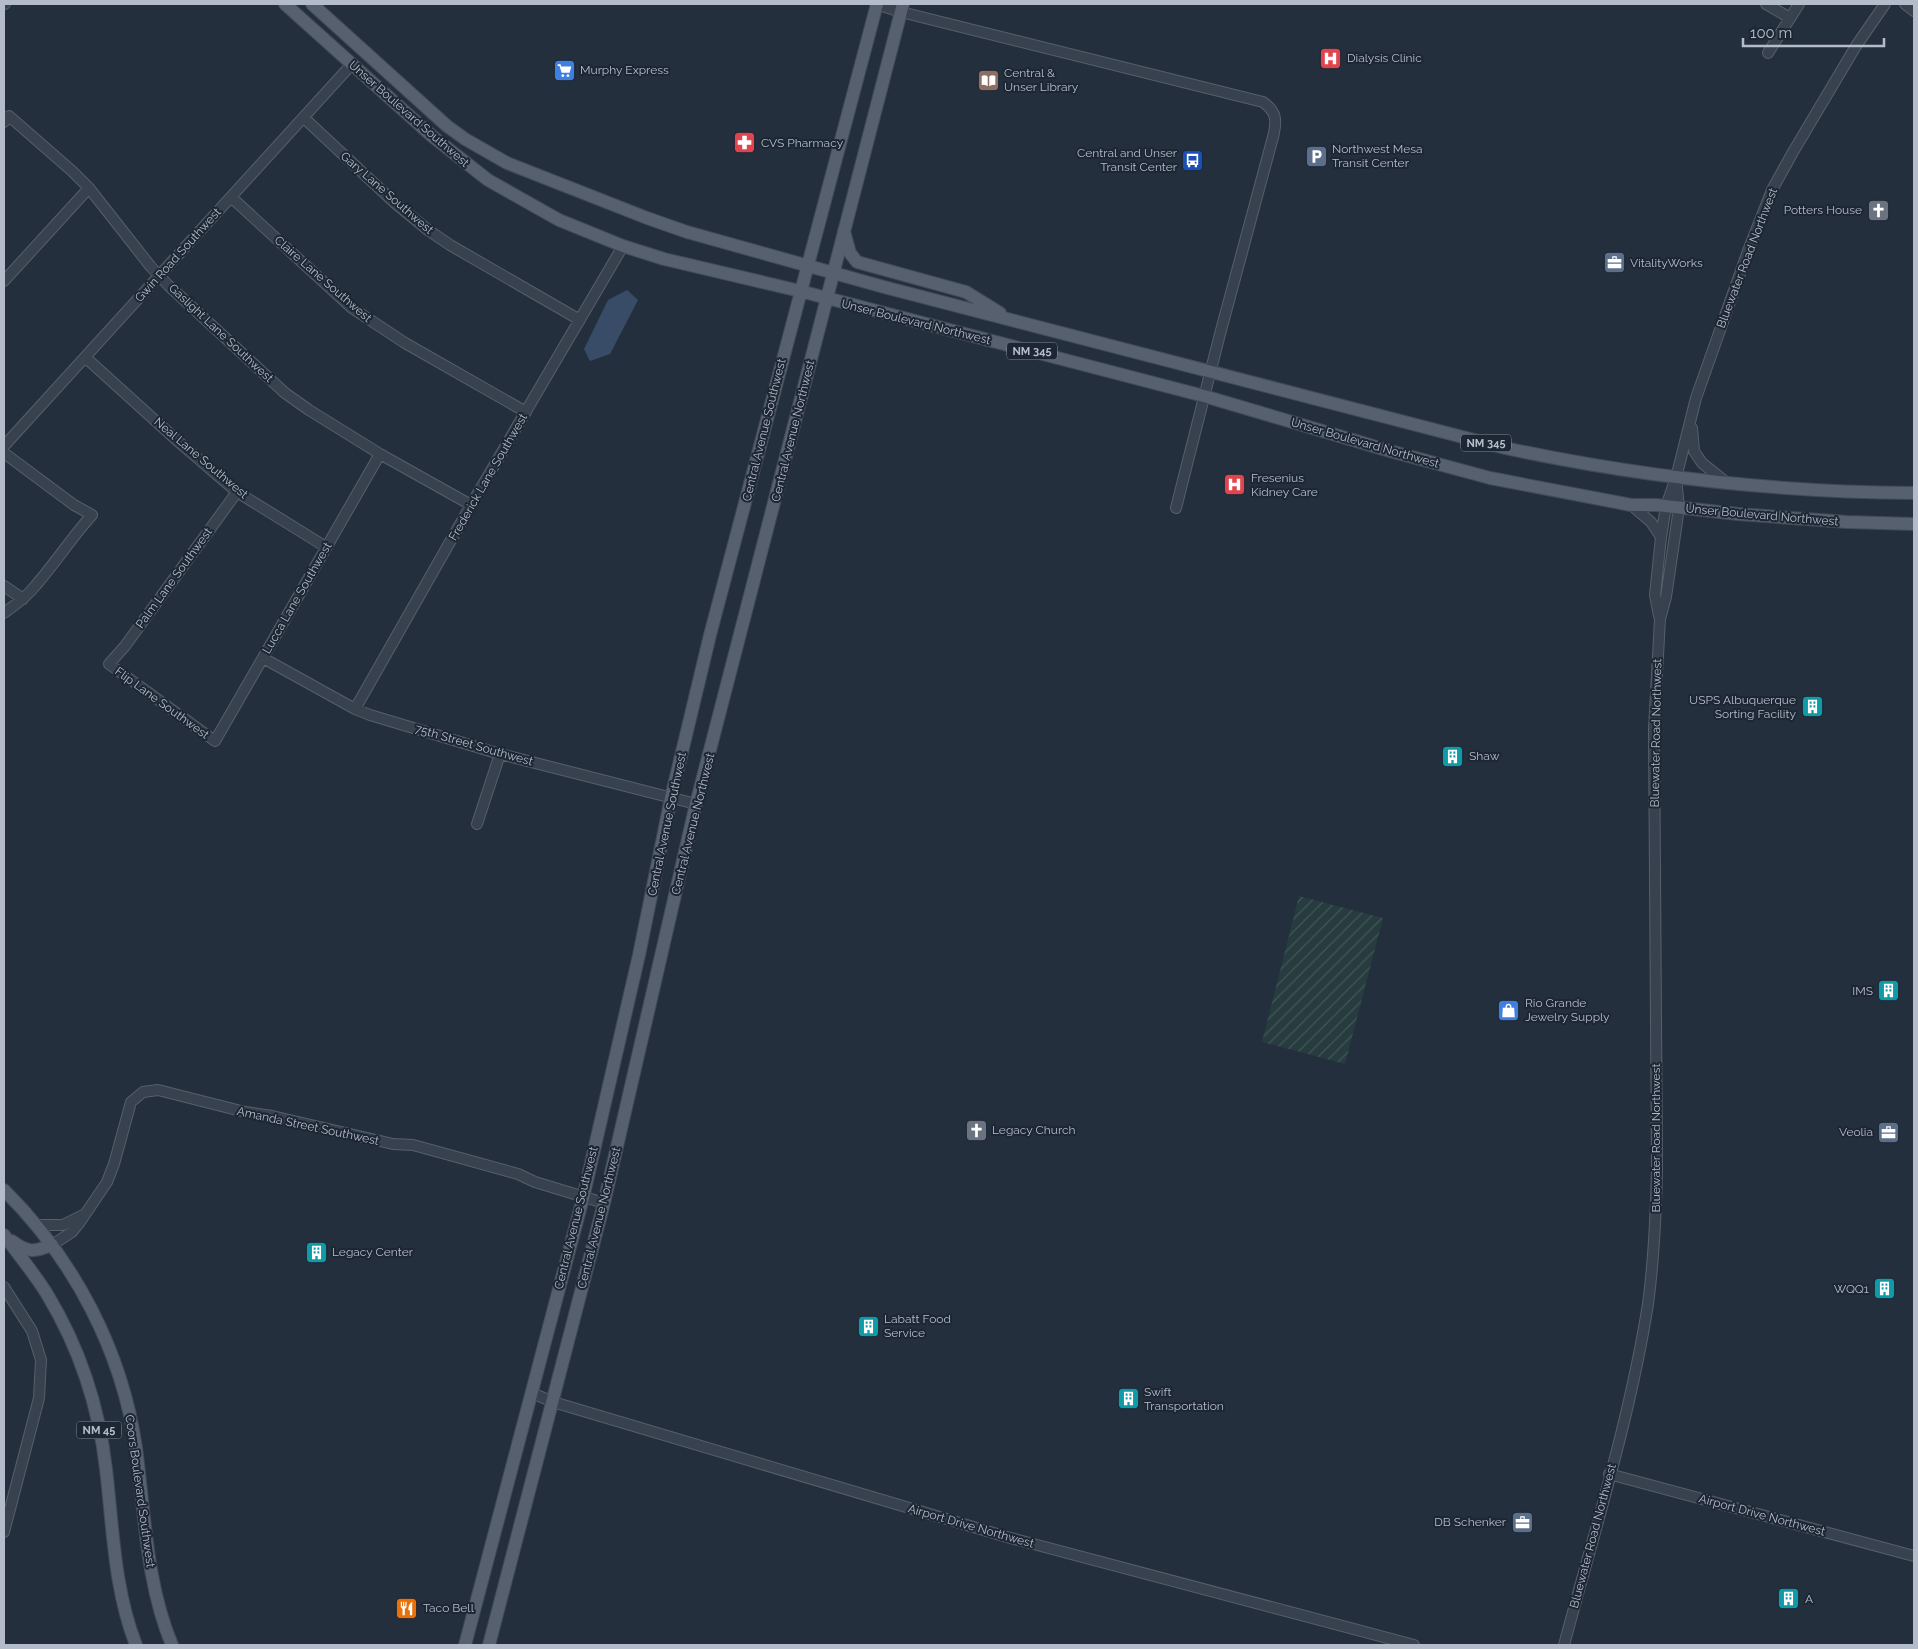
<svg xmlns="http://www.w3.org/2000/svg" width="1918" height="1649" font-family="Raleway,sans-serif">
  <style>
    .garden { fill: url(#garden-furrows) }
    .water { fill: #394c67 }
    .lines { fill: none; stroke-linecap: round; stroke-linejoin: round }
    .minor-casing { stroke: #565f6c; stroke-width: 12 }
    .major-casing { stroke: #414a57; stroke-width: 14 }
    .minor { stroke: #38414e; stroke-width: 10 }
    .major { stroke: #56606e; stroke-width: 12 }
    .labels { text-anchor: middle; stroke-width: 4; stroke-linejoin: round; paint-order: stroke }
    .shield { fill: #1d2633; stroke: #878f9c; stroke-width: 1 }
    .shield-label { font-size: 11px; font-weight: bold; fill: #b4bcc9 }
    .poi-label { font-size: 12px; fill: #b4bcc9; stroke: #1d2633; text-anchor: start }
    .street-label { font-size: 12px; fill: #b4bcc9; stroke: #1d2633 }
  </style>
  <defs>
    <pattern id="garden-furrows" width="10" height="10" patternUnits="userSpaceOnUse" patternTransform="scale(1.25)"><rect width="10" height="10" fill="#263c3f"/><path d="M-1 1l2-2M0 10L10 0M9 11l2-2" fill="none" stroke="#435659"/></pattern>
  </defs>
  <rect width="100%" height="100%" fill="#242f3e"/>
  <path class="garden" d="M1299,896L1383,918L1345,1064L1262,1042Z"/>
  <path class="water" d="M627,290L638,300L610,354L590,361L584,349L608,300Z"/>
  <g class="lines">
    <defs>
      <path id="minor" d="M4,4H5
        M876,4L901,12L1263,102C1277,112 1277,121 1273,137L1220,334L1176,508
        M1766,4L1790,18
        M1905,4L1914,11
        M1768,53L1799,4
        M304,118L395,203L428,230L450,245L580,320
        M4,122L9,116L72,171L89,188L151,267L168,285L285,393L309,410L380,454L471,505
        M231,197L352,308L405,343L526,412
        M4,281L89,188
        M85,357L180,443L237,492L326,547
        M1692,428L1694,451L1702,463L1727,483
        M4,446L352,64
        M4,453L74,505L92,515C72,537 56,562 36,585C27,597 15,605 4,613
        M237,492L125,646L109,664L215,741L380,454
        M1631,505L1651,522L1661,537
        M4,586L23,599
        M1659,616L1655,595L1661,537L1666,506L1676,478L1696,398L1748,251L1772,190L1793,152L1856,46L1885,4
        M263,658L355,709L370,715L500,754L696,804
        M355,709L471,505L623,246
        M477,824L500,754
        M36,1225H63L85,1214
        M52,1245L72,1232L80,1222L107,1182L114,1164L131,1102L143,1092L158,1090L245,1112L272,1116L393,1144L413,1145L435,1151L518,1174L535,1182L604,1203
        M4,1287L32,1331L41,1360L39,1398L4,1532
        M532,1393L553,1402L1007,1537L1414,1645
        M1609,1474L1914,1556
        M1564,1645C1594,1533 1630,1418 1648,1304C1654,1259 1656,1213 1657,1168L1654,729L1660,619L1666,597L1679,508L1676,478"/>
      <path id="major" d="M285,4L432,136L488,180L559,220L623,246L664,259L800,291L1204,396L1390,451L1490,478L1631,505H1656L1738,514L1847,522L1914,524
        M312,4L447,126L465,139L507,163L647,218L687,232L884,287L1505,448C1640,477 1777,492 1914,493
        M844,231L850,253L857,262L966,292L1000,313
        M4,1190C74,1259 122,1351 136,1448C145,1514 146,1583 172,1645
        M4,1235C18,1254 34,1273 47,1294C79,1347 99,1407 106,1469C113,1528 114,1589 136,1645
        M12,1241C28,1253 34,1252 52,1245
        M465,1645L583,1198L639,955L671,798L710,635L877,4
        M489,1645L604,1203L696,804L903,4"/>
    </defs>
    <use href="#minor" class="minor-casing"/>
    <use href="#major" class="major-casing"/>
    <use href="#minor" class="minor"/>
    <use href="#major" class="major"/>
  </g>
  <defs>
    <symbol id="hospital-square" viewBox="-11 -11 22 22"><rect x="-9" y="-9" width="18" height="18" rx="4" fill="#e0444e" stroke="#1d2633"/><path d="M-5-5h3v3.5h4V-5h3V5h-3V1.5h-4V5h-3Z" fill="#fff"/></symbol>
    <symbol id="supermarket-square" viewBox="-11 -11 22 22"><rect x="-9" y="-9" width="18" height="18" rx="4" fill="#3f7fe0" stroke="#1d2633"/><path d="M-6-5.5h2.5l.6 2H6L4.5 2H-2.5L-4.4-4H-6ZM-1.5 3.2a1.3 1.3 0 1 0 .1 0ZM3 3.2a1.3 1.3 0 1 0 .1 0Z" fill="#fff"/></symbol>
    <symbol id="library-square" viewBox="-11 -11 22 22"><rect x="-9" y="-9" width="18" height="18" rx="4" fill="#8d6e63" stroke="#1d2633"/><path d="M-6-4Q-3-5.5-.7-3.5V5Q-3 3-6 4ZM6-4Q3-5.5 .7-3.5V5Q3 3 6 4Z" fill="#fff"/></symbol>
    <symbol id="pharmacy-square" viewBox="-11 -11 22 22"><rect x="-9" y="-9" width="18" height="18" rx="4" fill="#e0444e" stroke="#1d2633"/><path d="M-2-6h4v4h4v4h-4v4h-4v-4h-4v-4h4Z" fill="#fff"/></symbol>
    <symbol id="parking-square" viewBox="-11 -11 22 22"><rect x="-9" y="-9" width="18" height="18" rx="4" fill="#5c6f8a" stroke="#1d2633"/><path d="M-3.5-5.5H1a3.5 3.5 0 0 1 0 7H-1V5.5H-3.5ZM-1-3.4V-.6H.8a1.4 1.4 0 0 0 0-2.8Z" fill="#fff"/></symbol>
    <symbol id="bus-square" viewBox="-11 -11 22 22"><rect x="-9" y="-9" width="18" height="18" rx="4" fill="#1a4fb4" stroke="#1d2633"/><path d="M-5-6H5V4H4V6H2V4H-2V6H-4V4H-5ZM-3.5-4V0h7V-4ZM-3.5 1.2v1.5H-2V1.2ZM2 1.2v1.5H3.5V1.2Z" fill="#fff"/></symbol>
    <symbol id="church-square" viewBox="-11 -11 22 22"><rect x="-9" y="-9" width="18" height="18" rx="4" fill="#6b7280" stroke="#1d2633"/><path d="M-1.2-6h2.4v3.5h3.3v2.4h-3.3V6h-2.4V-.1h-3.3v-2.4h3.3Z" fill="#fff"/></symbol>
    <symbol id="office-square" viewBox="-11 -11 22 22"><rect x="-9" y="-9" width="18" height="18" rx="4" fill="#5c6f8a" stroke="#1d2633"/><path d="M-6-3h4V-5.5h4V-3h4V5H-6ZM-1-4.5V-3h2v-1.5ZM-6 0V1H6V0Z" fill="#fff"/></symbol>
    <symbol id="building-square" viewBox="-11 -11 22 22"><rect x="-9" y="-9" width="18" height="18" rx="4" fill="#0f9aa8" stroke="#1d2633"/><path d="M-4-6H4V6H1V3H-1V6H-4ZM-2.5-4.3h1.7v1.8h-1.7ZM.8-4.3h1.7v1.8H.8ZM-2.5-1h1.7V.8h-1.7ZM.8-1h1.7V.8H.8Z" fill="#fff"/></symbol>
    <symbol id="shop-square" viewBox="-11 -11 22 22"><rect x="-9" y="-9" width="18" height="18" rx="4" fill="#3f7fe0" stroke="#1d2633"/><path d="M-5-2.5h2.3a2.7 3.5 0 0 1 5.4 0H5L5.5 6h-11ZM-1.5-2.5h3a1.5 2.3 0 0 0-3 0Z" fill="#fff"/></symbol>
    <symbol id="restaurant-square" viewBox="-11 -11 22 22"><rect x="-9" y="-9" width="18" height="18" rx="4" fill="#e8710a" stroke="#1d2633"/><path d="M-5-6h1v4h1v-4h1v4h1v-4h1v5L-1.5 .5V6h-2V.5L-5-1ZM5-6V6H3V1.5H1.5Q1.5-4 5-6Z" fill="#fff"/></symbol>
  </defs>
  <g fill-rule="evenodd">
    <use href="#hospital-square" x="1318" y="46" width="25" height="25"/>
    <use href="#supermarket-square" x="552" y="58" width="25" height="25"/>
    <use href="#library-square" x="976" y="68" width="25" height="25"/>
    <use href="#pharmacy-square" x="732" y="130" width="25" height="25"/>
    <use href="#parking-square" x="1304" y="144" width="25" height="25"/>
    <use href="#bus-square" x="1180" y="148" width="25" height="25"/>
    <use href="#church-square" x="1866" y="198" width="25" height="25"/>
    <use href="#office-square" x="1602" y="250" width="25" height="25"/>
    <use href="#hospital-square" x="1222" y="472" width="25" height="25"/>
    <use href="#building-square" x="1800" y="694" width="25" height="25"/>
    <use href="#building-square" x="1440" y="744" width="25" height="25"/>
    <use href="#building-square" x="1876" y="978" width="25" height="25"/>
    <use href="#shop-square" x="1496" y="998" width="25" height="25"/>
    <use href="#church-square" x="964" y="1118" width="25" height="25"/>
    <use href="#office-square" x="1876" y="1120" width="25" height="25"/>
    <use href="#building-square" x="304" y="1240" width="25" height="25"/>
    <use href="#building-square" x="1872" y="1276" width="25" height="25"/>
    <use href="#building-square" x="856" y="1314" width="25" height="25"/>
    <use href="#building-square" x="1116" y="1386" width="25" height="25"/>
    <use href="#office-square" x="1510" y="1510" width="25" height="25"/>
    <use href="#building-square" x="1776" y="1586" width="25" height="25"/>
    <use href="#restaurant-square" x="394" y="1596" width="25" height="25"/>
  </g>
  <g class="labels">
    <g class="shield">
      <rect x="1007" y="342.5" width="50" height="17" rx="4"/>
      <rect x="1461" y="434.5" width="50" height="17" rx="4"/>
      <rect x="76.5" y="1421.5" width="45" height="17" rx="4"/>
    </g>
    <g class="shield-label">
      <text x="1032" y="355">NM 345</text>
      <text x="1486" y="447">NM 345</text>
      <text x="99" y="1434">NM 45</text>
    </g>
    <g class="poi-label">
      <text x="1347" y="62">Dialysis Clinic</text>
      <text x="580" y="74">Murphy Express</text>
      <text x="1004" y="77">Central &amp;<tspan x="1004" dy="14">Unser Library</tspan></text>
      <text x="761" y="147">CVS Pharmacy</text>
      <text x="1332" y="153">Northwest Mesa<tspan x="1332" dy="14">Transit Center</tspan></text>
      <text x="1177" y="157" text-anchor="end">Central and Unser<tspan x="1177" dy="14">Transit Center</tspan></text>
      <text x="1862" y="214" text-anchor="end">Potters House</text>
      <text x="1630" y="267">VitalityWorks</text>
      <text x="1251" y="482">Fresenius<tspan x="1251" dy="14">Kidney Care</tspan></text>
      <text x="1796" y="704" text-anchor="end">USPS Albuquerque<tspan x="1796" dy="14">Sorting Facility</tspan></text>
      <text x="1469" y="760">Shaw</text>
      <text x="1873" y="995" text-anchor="end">IMS</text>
      <text x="1525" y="1007">Rio Grande<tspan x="1525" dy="14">Jewelry Supply</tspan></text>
      <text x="992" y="1134">Legacy Church</text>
      <text x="1873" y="1136" text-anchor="end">Veolia</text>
      <text x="332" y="1256">Legacy Center</text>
      <text x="1869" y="1293" text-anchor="end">WQQ1</text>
      <text x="884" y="1323">Labatt Food<tspan x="884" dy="14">Service</tspan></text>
      <text x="1144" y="1396">Swift<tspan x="1144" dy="14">Transportation</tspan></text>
      <text x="1506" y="1526" text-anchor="end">DB Schenker</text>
      <text x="1805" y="1603">A</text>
      <text x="423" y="1612">Taco Bell</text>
    </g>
    <g class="street-label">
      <text transform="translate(409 114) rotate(41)" y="4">Unser Boulevard Southwest</text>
      <text transform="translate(387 193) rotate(41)" y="4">Gary Lane Southwest</text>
      <text transform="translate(178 255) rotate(-48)" y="4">Gwin Road Southwest</text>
      <text transform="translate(1747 258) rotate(-69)" y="4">Bluewater Road Northwest</text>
      <text transform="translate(323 279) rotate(41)" y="4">Claire Lane Southwest</text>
      <text transform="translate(916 322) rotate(14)" y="4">Unser Boulevard Northwest</text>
      <text transform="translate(221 333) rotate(43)" y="4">Gaslight Lane Southwest</text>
      <text transform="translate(764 430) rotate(-76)" y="4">Central Avenue Southwest</text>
      <text transform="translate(793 431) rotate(-76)" y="4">Central Avenue Northwest</text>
      <text transform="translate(1365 443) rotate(16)" y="4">Unser Boulevard Northwest</text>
      <text transform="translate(201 458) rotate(40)" y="4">Neal Lane Southwest</text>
      <text transform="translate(488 477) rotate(-60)" y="4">Frederick Lane Southwest</text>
      <text transform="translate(1762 515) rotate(5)" y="4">Unser Boulevard Northwest</text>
      <text transform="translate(174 578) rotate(-54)" y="4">Palm Lane Southwest</text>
      <text transform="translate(297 598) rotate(-60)" y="4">Lucca Lane Southwest</text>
      <text transform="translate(162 703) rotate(36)" y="4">Flip Lane Southwest</text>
      <text transform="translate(1656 733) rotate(-89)" y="4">Bluewater Road Northwest</text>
      <text transform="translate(474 745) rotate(16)" y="4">75th Street Southwest</text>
      <text transform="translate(667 824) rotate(-78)" y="4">Central Avenue Southwest</text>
      <text transform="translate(693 824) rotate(-76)" y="4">Central Avenue Northwest</text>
      <text transform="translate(308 1126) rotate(12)" y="4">Amanda Street Southwest</text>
      <text transform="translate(1656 1138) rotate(-90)" y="4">Bluewater Road Northwest</text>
      <text transform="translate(576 1218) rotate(-76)" y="4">Central Avenue Southwest</text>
      <text transform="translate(599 1218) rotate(-76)" y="4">Central Avenue Northwest</text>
      <text transform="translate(140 1491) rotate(82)" y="4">Coors Boulevard Southwest</text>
      <text transform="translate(1762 1515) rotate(15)" y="4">Airport Drive Northwest</text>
      <text transform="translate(971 1526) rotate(16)" y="4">Airport Drive Northwest</text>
      <text transform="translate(1593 1536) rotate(-75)" y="4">Bluewater Road Northwest</text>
    </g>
  </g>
  <rect width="1918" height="1649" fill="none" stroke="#b4bcc9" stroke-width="10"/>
  <path d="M1743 38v8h141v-8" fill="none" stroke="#b4bcc9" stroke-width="2.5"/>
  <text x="1750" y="38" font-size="15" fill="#b4bcc9" stroke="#1d2633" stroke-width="4" paint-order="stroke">100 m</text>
</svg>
